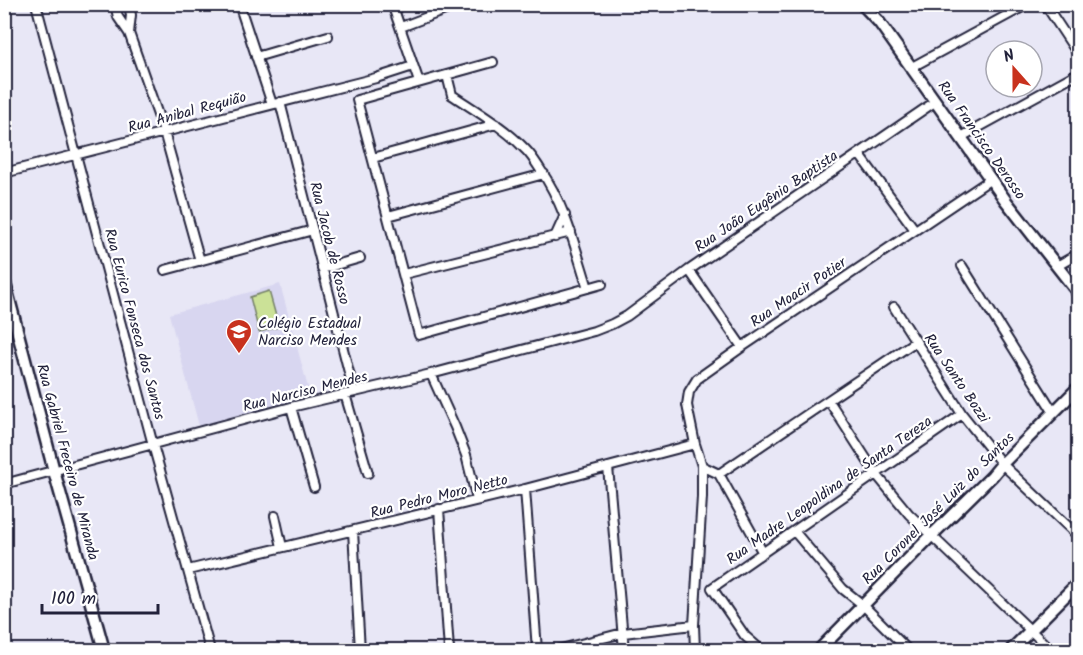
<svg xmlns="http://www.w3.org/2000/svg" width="1083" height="655" font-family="Kalam,sans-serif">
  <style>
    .built { fill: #d8d6f0 }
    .green { fill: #cbe197; stroke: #768269; stroke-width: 1.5 }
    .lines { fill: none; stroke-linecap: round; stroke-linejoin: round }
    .minor-casing { stroke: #22223b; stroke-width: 12 }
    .tertiary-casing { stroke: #22223b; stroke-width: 15 }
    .secondary-casing { stroke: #22223b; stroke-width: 15 }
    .minor { stroke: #fff; stroke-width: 8 }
    .tertiary { stroke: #fff; stroke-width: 10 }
    .secondary { stroke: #fff; stroke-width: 10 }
    .labels { text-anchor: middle; stroke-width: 4.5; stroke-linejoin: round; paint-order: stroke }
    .street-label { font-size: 15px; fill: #22223b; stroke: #fff }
    .poi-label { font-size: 15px; fill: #22223b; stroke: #fff; text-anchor: start }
  </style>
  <rect width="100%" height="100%" fill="#e8e7f6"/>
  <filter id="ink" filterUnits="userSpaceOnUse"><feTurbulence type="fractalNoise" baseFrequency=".0167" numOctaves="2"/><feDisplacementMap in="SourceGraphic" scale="12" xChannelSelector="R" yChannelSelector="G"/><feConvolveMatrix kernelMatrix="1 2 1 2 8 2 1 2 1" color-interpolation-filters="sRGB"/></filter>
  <g filter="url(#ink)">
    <path class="built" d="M280,284L310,395L199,426L169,314Z"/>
    <path class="green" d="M269,291L279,327L259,332L250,297Z"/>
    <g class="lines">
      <defs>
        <path id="minor" d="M36,4L153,445L210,650
          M115,4L118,17L129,33L164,132L200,261
          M239,4L272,104
          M392,4L419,82
          M1045,4L1078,54
          M401,27L461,4
          M129,33L131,15L129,4
          M256,57L328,36
          M493,62L357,100L419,335L602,284
          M912,67L1028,4
          M447,75L452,95C478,112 505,128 526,150C532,156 536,163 540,169C565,205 575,247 588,288
          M280,102L354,392
          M961,137L1078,73
          M859,154L915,230
          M373,158L496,124
          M4,173L376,78L413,66
          M388,216L544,174
          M555,237L565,215
          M962,266L1054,413
          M1057,266L1078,254
          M322,269L360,258
          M165,270L313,230
          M689,270L742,347
          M404,274L571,232
          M894,307L962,414L1002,464L1078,536
          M431,374L455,427L466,455L477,500
          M345,394L368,473
          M829,401L876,474L909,514L1051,650
          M291,407L314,487
          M702,466L719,474L763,553
          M608,467L624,650
          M719,474L916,341
          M4,484L291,407L431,374L594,331L612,324L627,316L689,270L936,101
          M525,489L537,650
          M439,509L449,650
          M275,516L282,547
          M353,531L360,650
          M794,531L843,589L863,605L908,650
          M188,570L525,489L695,444
          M557,650L623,633L694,625
          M695,650L694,625L702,497V466L695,444L687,405L689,392L697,379L742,347L991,179
          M761,650L745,636L712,588L962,414"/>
        <path id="tertiary" d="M4,280L54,471L104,650
          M819,650L932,535L992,476L1002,464L1078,388
          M1011,650L1078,583"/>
        <path id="secondary" d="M862,4L879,22L1006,201L1078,293"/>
      </defs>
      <use href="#minor" class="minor-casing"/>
      <use href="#tertiary" class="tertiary-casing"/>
      <use href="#secondary" class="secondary-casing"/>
      <use href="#minor" class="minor"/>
      <use href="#tertiary" class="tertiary"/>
      <use href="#secondary" class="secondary"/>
    </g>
  </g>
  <defs>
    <symbol id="school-pin" viewBox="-11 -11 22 30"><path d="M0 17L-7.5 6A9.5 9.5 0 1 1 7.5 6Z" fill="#c8321e" stroke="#fff"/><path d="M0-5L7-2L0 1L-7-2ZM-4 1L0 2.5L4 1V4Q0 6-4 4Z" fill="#fff"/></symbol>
  </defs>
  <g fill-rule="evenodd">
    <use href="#school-pin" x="224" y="317" width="30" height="40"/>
  </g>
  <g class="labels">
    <g class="street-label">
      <text transform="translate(187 112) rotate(-15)" y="5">Rua Anibal Requião</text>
      <text transform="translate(982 140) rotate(55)" y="5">Rua Francisco Derosso</text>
      <text transform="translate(766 201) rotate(-34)" y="5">Rua João Eugênio Baptista</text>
      <text transform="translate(330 243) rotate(76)" y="5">Rua Jacob de Rosso</text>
      <text transform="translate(798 292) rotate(-34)" y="5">Rua Moacir Potier</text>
      <text transform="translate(135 324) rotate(75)" y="5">Rua Eurico Fonseca dos Santos</text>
      <text transform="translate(957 378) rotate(56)" y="5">Rua Santo Bozzi</text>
      <text transform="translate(305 391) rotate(-14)" y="5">Rua Narciso Mendes</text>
      <text transform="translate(68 462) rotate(75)" y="5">Rua Gabriel Freceiro de Miranda</text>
      <text transform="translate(829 490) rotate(-35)" y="5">Rua Madre Leopoldina de Santa Tereza</text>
      <text transform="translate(439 496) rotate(-14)" y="5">Rua Pedro Moro Netto</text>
      <text transform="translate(938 508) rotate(-45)" y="5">Rua Coronel José Luiz do Santos</text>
    </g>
    <g class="poi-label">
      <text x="258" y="328">Colégio Estadual<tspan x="258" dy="17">Narciso Mendes</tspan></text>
    </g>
  </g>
  <rect width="1083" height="655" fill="none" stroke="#fff" stroke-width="24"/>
  <rect x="12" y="12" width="1059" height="631" fill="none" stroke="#22223b" stroke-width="2" filter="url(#ink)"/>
  <g transform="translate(1014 69) rotate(339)"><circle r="28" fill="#ffffff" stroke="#a7a7b1" stroke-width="1.5"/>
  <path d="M0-4.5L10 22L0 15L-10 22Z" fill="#c8321e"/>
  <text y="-9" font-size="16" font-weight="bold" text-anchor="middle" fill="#22223b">N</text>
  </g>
  <path d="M42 604v9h116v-9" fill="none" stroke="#22223b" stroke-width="3"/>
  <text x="51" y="604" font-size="18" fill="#22223b" stroke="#ffffff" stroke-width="4.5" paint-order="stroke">100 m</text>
</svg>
